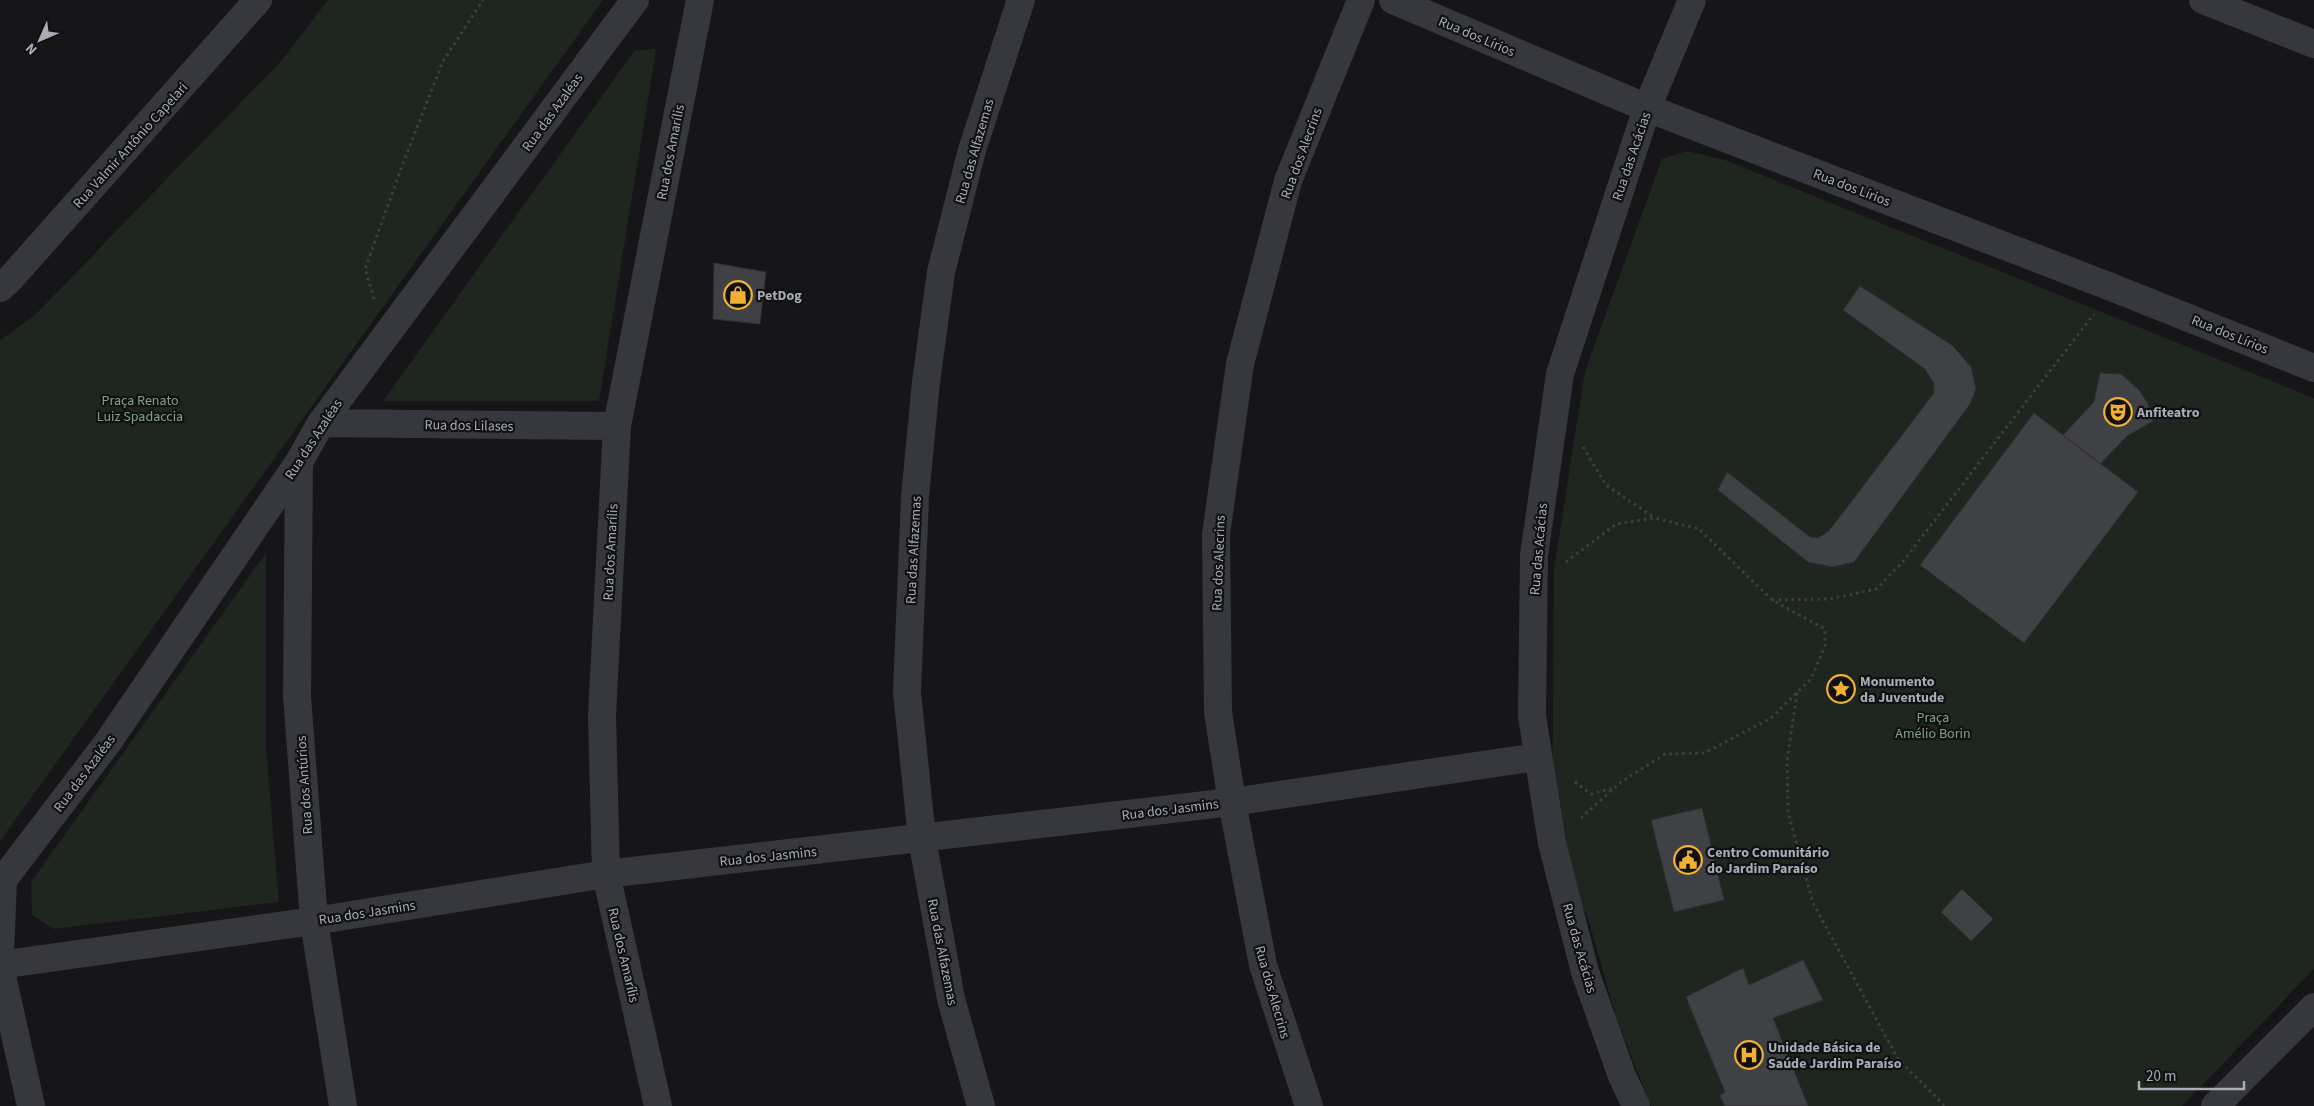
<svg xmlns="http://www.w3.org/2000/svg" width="2314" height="1106" font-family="'Source Sans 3',sans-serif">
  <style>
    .green { fill: #1e261f }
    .building { fill: #404145; stroke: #303034 }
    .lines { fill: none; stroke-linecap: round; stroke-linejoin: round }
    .path { stroke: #3d3f44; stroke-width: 3; stroke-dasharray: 2.5 4; stroke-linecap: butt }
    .street { stroke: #37383d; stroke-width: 28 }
    .labels { text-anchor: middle; stroke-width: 4.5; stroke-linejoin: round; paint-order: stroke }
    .street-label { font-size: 14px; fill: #a8adb8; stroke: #111113 }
    .poi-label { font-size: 14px; font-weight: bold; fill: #a8adb8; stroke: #111113; text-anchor: start }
    .park-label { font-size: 14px; fill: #7fa381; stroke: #111113 }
  </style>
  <rect width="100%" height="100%" fill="#161618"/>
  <path class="green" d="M328,0H603L0,841V340L35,315L283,59Z
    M656,49L599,401H383L635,50Z
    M1687,151L1725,160L2314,398V969L2182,1106H1651L1617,1020L1588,918L1552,843L1554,569L1585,371L1662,159Z
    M266,553V746L279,902L54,929L32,915L31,882Z"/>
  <path class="building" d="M714,263L766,272L760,324L713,319Z
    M1860,286L1953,346L1971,367L1976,389L1970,404L1854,562L1832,567L1808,562L1718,490L1727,472L1810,537L1818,538L1829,531L1934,393V383L1925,369L1843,310Z
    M2100,373L2121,374L2139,390L2148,404L2153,421L2127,436L2100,464L2063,435L2094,402Z
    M2034,413L2138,492L2024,643L1920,565Z
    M1702,808L1724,900L1674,912L1651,820Z
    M1962,889L1993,919L1971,941L1941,912Z
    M1803,960L1823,1000L1773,1018L1808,1106H1725L1720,1096L1725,1092L1686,997L1743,968L1749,985Z"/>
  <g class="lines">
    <path class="path" d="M374,299L365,269L402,166L443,61L483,0
      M1583,447L1606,485L1655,518
      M1566,562L1616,524L1655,518L1699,529L1772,600L1825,629V646L1811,679L1771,718L1704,753L1665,754L1621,782L1581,818
      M1772,600L1830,599L1876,589L1901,564L2094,314
      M1797,693L1787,761L1788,812L1813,903L1898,1059L1945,1106
      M1575,782L1591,794L1613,788"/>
    <path class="street" d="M1393,0L1647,108L2111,287L2314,368
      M2203,0L2314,44
      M0,288L10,279L258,0
      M321,423L617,426
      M299,462L297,696L314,921L343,1106
      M0,884L108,742L299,462L321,423L635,0
      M0,952L3,881
      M0,965L314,921L606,874L1232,802L1537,757
      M0,967L31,1106
      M658,1106L606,874L602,715L617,426L700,0
      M981,1106L951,999L922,839L907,692L915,497L926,382L941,272L972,150L1021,0
      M1309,1106L1263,965L1232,802L1218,712L1216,534L1240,364L1288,181L1361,0
      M1636,1106L1622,1076L1585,972L1552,843L1532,716L1534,555L1560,374L1647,108L1692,0
      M2215,1106L2314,1007"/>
  </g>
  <defs>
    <symbol id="shop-ring" viewBox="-11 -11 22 22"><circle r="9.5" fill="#111113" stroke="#f2b134" stroke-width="1.5"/><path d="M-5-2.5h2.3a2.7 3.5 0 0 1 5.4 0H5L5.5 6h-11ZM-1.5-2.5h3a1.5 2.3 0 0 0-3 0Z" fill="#f2b134"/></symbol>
    <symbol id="theatre-ring" viewBox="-11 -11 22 22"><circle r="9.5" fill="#111113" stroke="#f2b134" stroke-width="1.5"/><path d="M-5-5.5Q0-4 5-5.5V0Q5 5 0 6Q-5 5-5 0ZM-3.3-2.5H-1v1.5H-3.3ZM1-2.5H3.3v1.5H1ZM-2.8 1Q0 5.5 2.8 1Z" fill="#f2b134"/></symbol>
    <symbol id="sight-ring" viewBox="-11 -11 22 22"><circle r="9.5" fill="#111113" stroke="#f2b134" stroke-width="1.5"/><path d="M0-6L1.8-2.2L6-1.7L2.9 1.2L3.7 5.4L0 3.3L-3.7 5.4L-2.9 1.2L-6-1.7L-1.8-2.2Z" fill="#f2b134"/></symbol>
    <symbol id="civic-ring" viewBox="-11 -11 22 22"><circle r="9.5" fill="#111113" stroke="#f2b134" stroke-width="1.5"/><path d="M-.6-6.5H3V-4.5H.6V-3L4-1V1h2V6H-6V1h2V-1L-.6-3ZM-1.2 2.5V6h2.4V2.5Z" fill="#f2b134"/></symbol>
    <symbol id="hospital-ring" viewBox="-11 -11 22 22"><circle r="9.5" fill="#111113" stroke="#f2b134" stroke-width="1.5"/><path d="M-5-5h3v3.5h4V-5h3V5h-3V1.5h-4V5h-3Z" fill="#f2b134"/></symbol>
  </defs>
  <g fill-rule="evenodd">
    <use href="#shop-ring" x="722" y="279" width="32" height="32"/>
    <use href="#theatre-ring" x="2102" y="396" width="32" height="32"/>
    <use href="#sight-ring" x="1825" y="673" width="32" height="32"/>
    <use href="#civic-ring" x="1672" y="844" width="32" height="32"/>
    <use href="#hospital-ring" x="1733" y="1039" width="32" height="32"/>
  </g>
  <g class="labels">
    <g class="street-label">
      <text transform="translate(1477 36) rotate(23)" y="5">Rua dos Lírios</text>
      <text transform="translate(552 112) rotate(-54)" y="5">Rua das Azaléas</text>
      <text transform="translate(130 145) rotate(-48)" y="5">Rua Valmir Antônio Capelari</text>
      <text transform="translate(974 151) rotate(-74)" y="5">Rua das Alfazemas</text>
      <text transform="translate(670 152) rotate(-79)" y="5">Rua dos Amarílis</text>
      <text transform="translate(1301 153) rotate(-70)" y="5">Rua dos Alecrins</text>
      <text transform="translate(1631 156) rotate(-71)" y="5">Rua das Acácias</text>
      <text transform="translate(1852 187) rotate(21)" y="5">Rua dos Lírios</text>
      <text transform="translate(2230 334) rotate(22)" y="5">Rua dos Lírios</text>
      <text transform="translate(469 425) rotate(1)" y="5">Rua dos Lilases</text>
      <text transform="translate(313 439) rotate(-57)" y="5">Rua das Azaléas</text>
      <text transform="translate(1538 549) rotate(-85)" y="5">Rua das Acácias</text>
      <text transform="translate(913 550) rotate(-87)" y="5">Rua das Alfazemas</text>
      <text transform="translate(610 552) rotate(-87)" y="5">Rua dos Amarílis</text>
      <text transform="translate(1218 563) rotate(-88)" y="5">Rua dos Alecrins</text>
      <text transform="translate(84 773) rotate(-53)" y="5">Rua das Azaléas</text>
      <text transform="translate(304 785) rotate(-94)" y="5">Rua dos Antúrios</text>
      <text transform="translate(1170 809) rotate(-7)" y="5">Rua dos Jasmins</text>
      <text transform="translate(768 856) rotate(-6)" y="5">Rua dos Jasmins</text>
      <text transform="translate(367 912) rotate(-9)" y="5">Rua dos Jasmins</text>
      <text transform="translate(1580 948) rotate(74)" y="5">Rua das Acácias</text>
      <text transform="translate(943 952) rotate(79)" y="5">Rua das Alfazemas</text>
      <text transform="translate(624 955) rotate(77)" y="5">Rua dos Amarílis</text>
      <text transform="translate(1273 992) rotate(74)" y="5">Rua dos Alecrins</text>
    </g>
    <g class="poi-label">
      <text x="757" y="300">PetDog</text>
      <text x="2137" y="417">Anfiteatro</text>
      <text x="1860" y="686">Monumento<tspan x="1860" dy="16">da Juventude</tspan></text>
      <text x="1707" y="857">Centro Comunitário<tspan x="1707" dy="16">do Jardim Paraíso</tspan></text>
      <text x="1768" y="1052">Unidade Básica de<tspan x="1768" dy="16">Saúde Jardim Paraíso</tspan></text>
    </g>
    <g class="park-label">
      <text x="140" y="405">Praça Renato<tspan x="140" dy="16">Luiz Spadaccia</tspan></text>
      <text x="1933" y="722">Praça<tspan x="1933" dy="16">Amélio Borin</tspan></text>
    </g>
  </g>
  <g transform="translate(40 40) rotate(225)" stroke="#111113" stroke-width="4" paint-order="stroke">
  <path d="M0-4L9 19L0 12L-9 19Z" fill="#a8adb8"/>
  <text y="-8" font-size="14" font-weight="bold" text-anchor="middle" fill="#a8adb8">N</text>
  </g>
  <path d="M2139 1081v8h105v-8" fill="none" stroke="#a8adb8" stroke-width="2.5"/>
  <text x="2146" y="1081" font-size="15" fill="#a8adb8" stroke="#111113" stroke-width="4" paint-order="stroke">20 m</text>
</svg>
